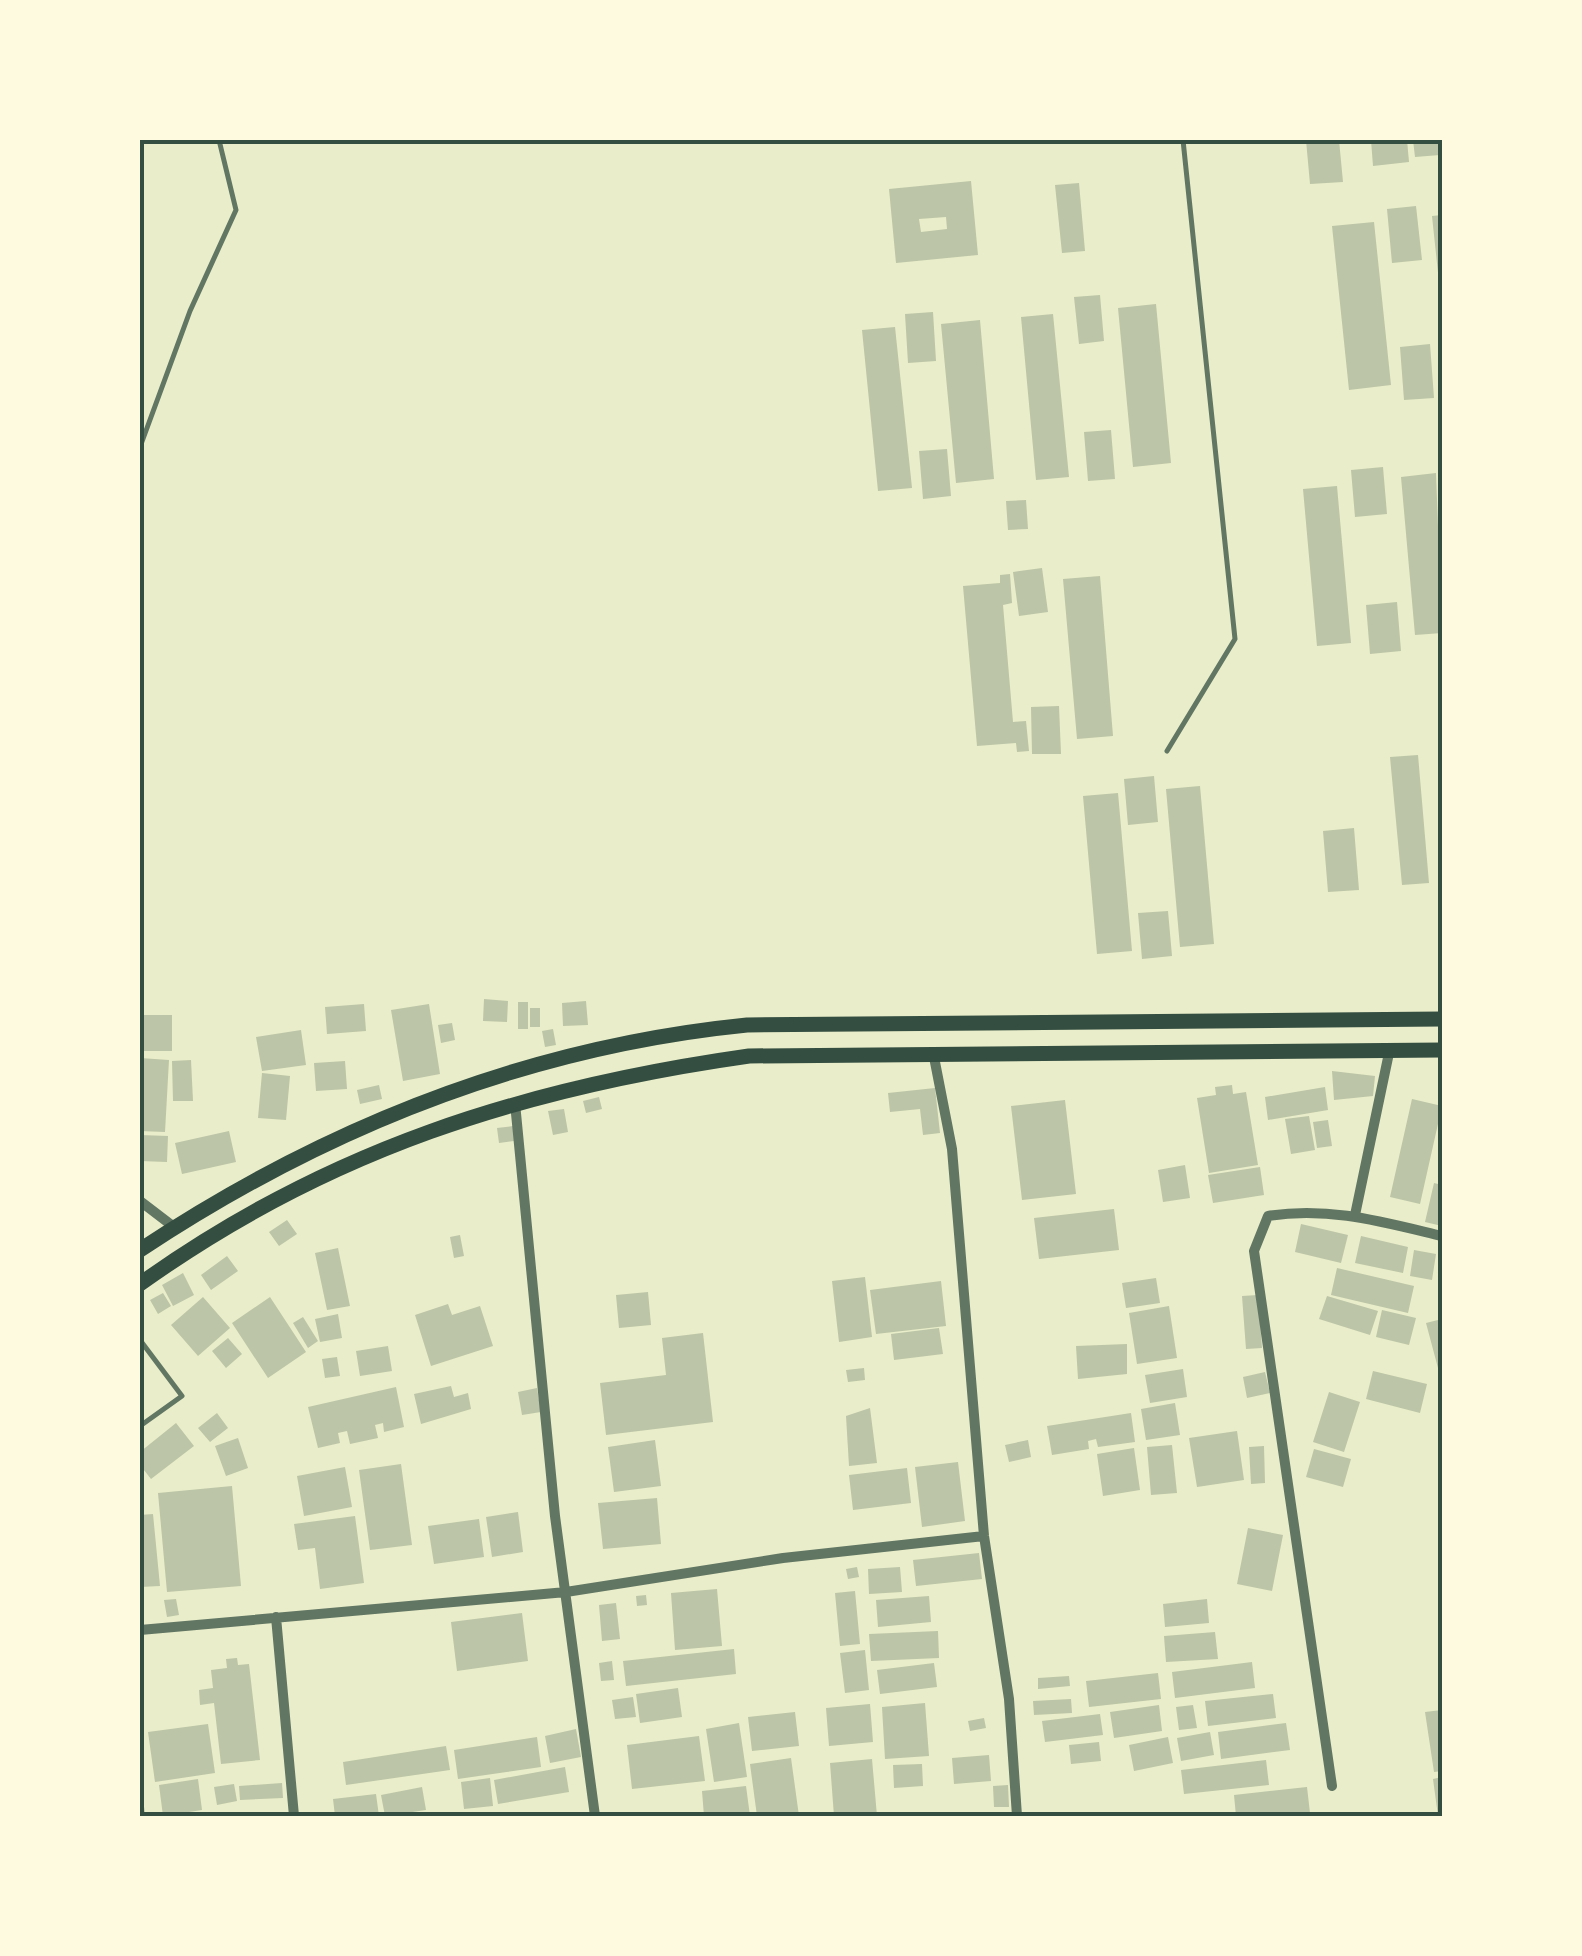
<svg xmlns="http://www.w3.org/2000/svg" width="1582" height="1956" font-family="Jost,sans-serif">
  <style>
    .building { fill: #bcc5a7; fill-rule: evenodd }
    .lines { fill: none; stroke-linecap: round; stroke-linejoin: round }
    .service { stroke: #617663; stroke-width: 5 }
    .minor { stroke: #617663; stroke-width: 10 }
    .secondary { stroke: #344e41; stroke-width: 15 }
    .neatline { fill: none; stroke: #344e41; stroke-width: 4 }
  </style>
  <rect width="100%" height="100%" fill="#e9edc9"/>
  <path class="building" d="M1306,140H1339L1343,182L1310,184Z
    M1371,140H1407L1409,162L1373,166Z
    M1413,140H1438L1440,155L1415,157Z
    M971,181L978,255L896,263L889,189ZM946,217L947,229L921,232L919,219Z
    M1079,183L1085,251L1062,253L1055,185Z
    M1416,206L1422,260L1392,263L1387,209Z
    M1442,215V282H1439L1432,216Z
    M1374,222L1391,385L1349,390L1332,226Z
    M1100,295L1104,341L1079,344L1074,297Z
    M1156,304L1171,463L1133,467L1118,308Z
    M933,312L936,361L908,363L905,314Z
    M1053,314L1069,477L1036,480L1021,317Z
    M980,320L994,479L956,483L941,324Z
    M895,327L912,488L878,491L862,330Z
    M1430,344L1434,398L1404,400L1400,347Z
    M1111,430L1115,479L1088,481L1084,432Z
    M947,449L951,496L923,499L919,451Z
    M1383,467L1387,514L1355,517L1351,470Z
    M1436,473L1442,633L1415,635L1401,477Z
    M1337,486L1351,643L1317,646L1303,489Z
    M1026,500L1028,529L1008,530L1006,501Z
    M1042,568L1048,612L1019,616L1013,572Z
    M1010,574L1012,603L1003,605L1013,722L1026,721L1029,751L1017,752L1016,743L977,746L963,586L1000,583V575Z
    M1100,576L1113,736L1077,739L1063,579Z
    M1397,602L1401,651L1370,654L1366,605Z
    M1059,706L1061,754H1032L1031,707Z
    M1418,755L1429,883L1402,885L1390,757Z
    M1154,776L1158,822L1128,825L1124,779Z
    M1200,786L1214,944L1180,947L1166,789Z
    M1118,793L1132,951L1097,954L1083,796Z
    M1354,828L1359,890L1328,892L1323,831Z
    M1168,911L1172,956L1142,959L1138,913Z
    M484,999L508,1001L507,1022L483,1021Z
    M586,1001L588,1025L563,1026L562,1003Z
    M518,1002H528V1029H518Z
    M364,1004L366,1031L327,1034L325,1007Z
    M429,1004L440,1074L403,1081L391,1010Z
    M530,1008H540V1027H530Z
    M140,1015H172V1051H140Z
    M452,1023L455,1040L441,1043L438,1025Z
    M553,1029L556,1045L545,1047L542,1031Z
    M301,1030L306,1065L262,1071L256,1037Z
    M140,1058L169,1060L165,1132L140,1131Z
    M191,1060L193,1101H173L172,1061Z
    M345,1061L347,1089L316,1091L314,1063Z
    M1332,1071L1375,1076L1373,1096L1334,1100Z
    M262,1073L290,1076L286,1120L258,1118Z
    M379,1085L382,1099L360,1104L357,1090Z
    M1232,1085L1233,1094L1246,1092L1258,1165L1209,1173L1197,1098L1216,1095L1215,1087Z
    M1325,1087L1328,1110L1268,1120L1265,1097Z
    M935,1088L940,1133L923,1135L920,1109L890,1112L888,1093Z
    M599,1097L602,1109L586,1113L583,1101Z
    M1412,1099L1442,1106L1420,1204L1390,1197Z
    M1065,1100L1076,1194L1022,1200L1011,1106Z
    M564,1109L568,1132L553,1135L548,1111Z
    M1309,1116L1315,1150L1291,1154L1285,1119Z
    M1328,1120L1332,1146L1317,1148L1313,1122Z
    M513,1126L514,1141L499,1143L497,1128Z
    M229,1131L236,1162L182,1174L175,1143Z
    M140,1135L168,1136L167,1162L140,1161Z
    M1185,1165L1190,1198L1163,1202L1158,1170Z
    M1260,1167L1264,1195L1213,1203L1208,1175Z
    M1434,1183L1442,1185V1226L1425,1222Z
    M1114,1209L1119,1250L1039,1259L1034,1218Z
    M287,1220L297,1234L279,1246L269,1232Z
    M1301,1224L1348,1235L1341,1263L1295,1252Z
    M460,1235L464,1256L454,1258L450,1237Z
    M1361,1236L1408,1247L1403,1273L1355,1263Z
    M338,1248L350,1306L327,1310L315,1253Z
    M1414,1250L1436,1254L1432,1280L1410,1276Z
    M227,1256L238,1271L211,1290L201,1275Z
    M1337,1268L1414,1286L1408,1313L1331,1295Z
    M183,1273L194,1295L173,1306L162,1285Z
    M865,1277L872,1337L839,1342L832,1281Z
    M1156,1278L1160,1303L1126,1308L1122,1283Z
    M941,1281L946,1326L876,1334L870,1290Z
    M648,1292L651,1325L619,1328L616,1295Z
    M163,1293L171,1306L158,1314L150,1300Z
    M1258,1295L1262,1348L1246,1349L1242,1296Z
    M1327,1296L1378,1311L1370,1335L1319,1319Z
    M203,1297L230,1328L198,1356L171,1325Z
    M270,1297L306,1352L268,1378L232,1323Z
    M448,1304L452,1315L480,1306L493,1346L431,1366L415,1315Z
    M1169,1306L1177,1358L1137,1364L1129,1313Z
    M1382,1310L1416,1318L1409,1345L1376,1337Z
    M338,1314L342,1338L320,1342L315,1319Z
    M303,1317L318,1341L308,1348L293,1323Z
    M1442,1319V1367L1438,1368L1426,1323Z
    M939,1328L943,1354L894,1360L891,1334Z
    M703,1333L713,1422L606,1435L600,1383L666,1375L662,1338Z
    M228,1338L242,1354L226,1368L212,1351Z
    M1127,1344V1374L1078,1379L1076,1346Z
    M388,1346L392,1371L360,1376L356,1351Z
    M337,1357L340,1376L325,1378L322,1359Z
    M864,1368L865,1380L848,1382L846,1370Z
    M1183,1369L1187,1397L1150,1403L1145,1375Z
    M1373,1371L1427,1384L1420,1413L1366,1399Z
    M1265,1372L1270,1393L1247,1398L1243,1377Z
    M451,1386L454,1397L468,1393L471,1409L421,1424L414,1394Z
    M396,1387L404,1427L384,1432L383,1423L375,1425L378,1438L350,1444L347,1431L338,1433L340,1443L318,1448L308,1407Z
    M537,1388L541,1412L522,1415L518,1392Z
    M1329,1392L1360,1402L1344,1452L1313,1442Z
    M1175,1403L1180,1435L1146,1440L1141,1409Z
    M870,1408L877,1463L849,1466L846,1416Z
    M217,1413L228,1428L210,1442L198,1428Z
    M1131,1413L1135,1442L1098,1447L1096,1439L1088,1441L1089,1449L1052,1455L1047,1426Z
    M176,1423L194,1446L151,1479L140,1465V1452Z
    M1237,1431L1244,1480L1197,1487L1189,1438Z
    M238,1438L248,1468L226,1476L215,1446Z
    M655,1440L661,1486L614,1492L608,1447Z
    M1028,1440L1031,1457L1009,1462L1005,1445Z
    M1172,1445L1177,1493L1151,1495L1147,1447Z
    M1264,1446L1265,1483L1251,1484L1249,1447Z
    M1134,1448L1140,1490L1103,1496L1097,1454Z
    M1314,1449L1351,1459L1343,1487L1306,1477Z
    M958,1462L965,1521L922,1527L915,1467Z
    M401,1464L412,1545L370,1550L359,1470Z
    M345,1467L352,1507L304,1516L297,1476Z
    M907,1468L911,1503L853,1510L849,1475Z
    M232,1486L241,1586L167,1592L158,1493Z
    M657,1498L661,1544L603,1549L598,1503Z
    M518,1512L523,1552L492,1557L486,1517Z
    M153,1514L160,1586L140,1587V1515Z
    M355,1516L364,1583L320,1589L315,1548L298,1550L294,1524Z
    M479,1519L484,1557L434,1564L428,1526Z
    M1248,1528L1283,1535L1272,1591L1237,1584Z
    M979,1553L982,1579L916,1586L913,1560Z
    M857,1567L859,1577L848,1579L846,1569Z
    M900,1567L902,1592L869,1594L868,1569Z
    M717,1589L722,1646L675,1650L671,1593Z
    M855,1591L860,1644L840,1646L835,1593Z
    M646,1595L647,1605L637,1606L636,1596Z
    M929,1596L931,1622L878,1627L876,1600Z
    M176,1599L179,1615L167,1617L164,1600Z
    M1207,1599L1209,1623L1165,1627L1163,1604Z
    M616,1603L620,1639L602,1641L599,1605Z
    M522,1613L528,1661L457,1671L451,1622Z
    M938,1631L939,1658L871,1661L869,1634Z
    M1215,1632L1218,1659L1166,1662L1164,1636Z
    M734,1649L736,1674L626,1686L623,1661Z
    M865,1650L869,1690L845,1693L840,1653Z
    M237,1658L238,1665L249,1664L260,1760L221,1764L214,1703L200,1705L199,1690L213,1688L211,1670L227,1668L226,1659Z
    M612,1661L614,1680L601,1681L599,1663Z
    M1252,1662L1255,1688L1175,1698L1172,1672Z
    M934,1663L937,1687L880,1694L877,1670Z
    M1158,1673L1161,1699L1089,1707L1086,1681Z
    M1069,1676L1070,1686L1038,1689V1678Z
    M678,1688L682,1717L640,1723L636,1694Z
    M1273,1694L1276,1718L1208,1726L1205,1701Z
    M633,1697L636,1717L615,1719L612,1700Z
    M1071,1699L1072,1713L1034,1715L1033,1701Z
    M925,1703L929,1756L885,1759L882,1707Z
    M870,1704L873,1742L829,1746L826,1708Z
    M1159,1705L1162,1731L1114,1738L1110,1712Z
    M1193,1705L1197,1728L1179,1730L1176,1707Z
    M1442,1710V1771L1434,1772L1425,1712Z
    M795,1712L799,1746L752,1751L748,1717Z
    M1100,1714L1103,1735L1045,1742L1042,1721Z
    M984,1718L986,1728L970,1731L968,1721Z
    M739,1723L747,1777L714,1782L706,1729Z
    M1286,1723L1290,1750L1221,1759L1218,1732Z
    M208,1724L215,1773L155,1782L148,1732Z
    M576,1729L581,1757L550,1763L545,1736Z
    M1210,1732L1214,1755L1181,1761L1177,1738Z
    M699,1736L705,1781L632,1789L627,1745Z
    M537,1737L541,1767L458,1779L454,1750Z
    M1168,1737L1173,1763L1134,1771L1129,1745Z
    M1099,1742L1101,1761L1071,1764L1069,1745Z
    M446,1746L450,1770L346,1785L343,1762Z
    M989,1755L991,1781L954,1784L952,1758Z
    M791,1758L799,1816H757L750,1764Z
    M872,1759L877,1816H834L830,1763Z
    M1266,1760L1269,1785L1184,1794L1181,1770Z
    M922,1764L923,1786L894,1788L893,1765Z
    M565,1767L569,1792L498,1804L494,1780Z
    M1442,1777V1816H1438L1433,1779Z
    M490,1778L493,1806L464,1809L461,1782Z
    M198,1779L202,1810L163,1816L159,1785Z
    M282,1783L283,1798L240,1800L239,1786Z
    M234,1784L237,1801L217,1805L214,1787Z
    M1008,1785L1009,1807H994L993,1786Z
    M140,1786L145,1812L140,1813Z
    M746,1786L750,1816H704L702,1791Z
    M422,1787L426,1810L385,1816L381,1795Z
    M1307,1787L1310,1813L1236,1816L1234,1795Z
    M376,1794L379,1816H335L333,1799Z"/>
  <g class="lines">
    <path class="service" d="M140,447L190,311L236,210L219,140
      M1167,751L1235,639L1183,140
      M140,1340L182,1396L140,1426"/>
    <path class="minor" d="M934,1057L952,1149L984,1536L1009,1699L1017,1816
      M515,1103L555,1516L595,1816
      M140,1201L174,1227
      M1355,1215L1389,1053
      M276,1617L294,1816
      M140,1630L566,1592L783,1558L984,1536
      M1332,1786L1254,1251L1268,1216C1328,1206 1383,1222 1442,1236"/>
    <path class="secondary" d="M140,1250C324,1128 527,1047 747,1025L1442,1019
      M140,1284C327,1150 523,1088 749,1056L1442,1050"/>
  </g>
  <rect width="1582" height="1956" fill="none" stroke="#fefae0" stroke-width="285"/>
  <rect x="142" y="142" width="1298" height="1672" class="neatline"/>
</svg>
